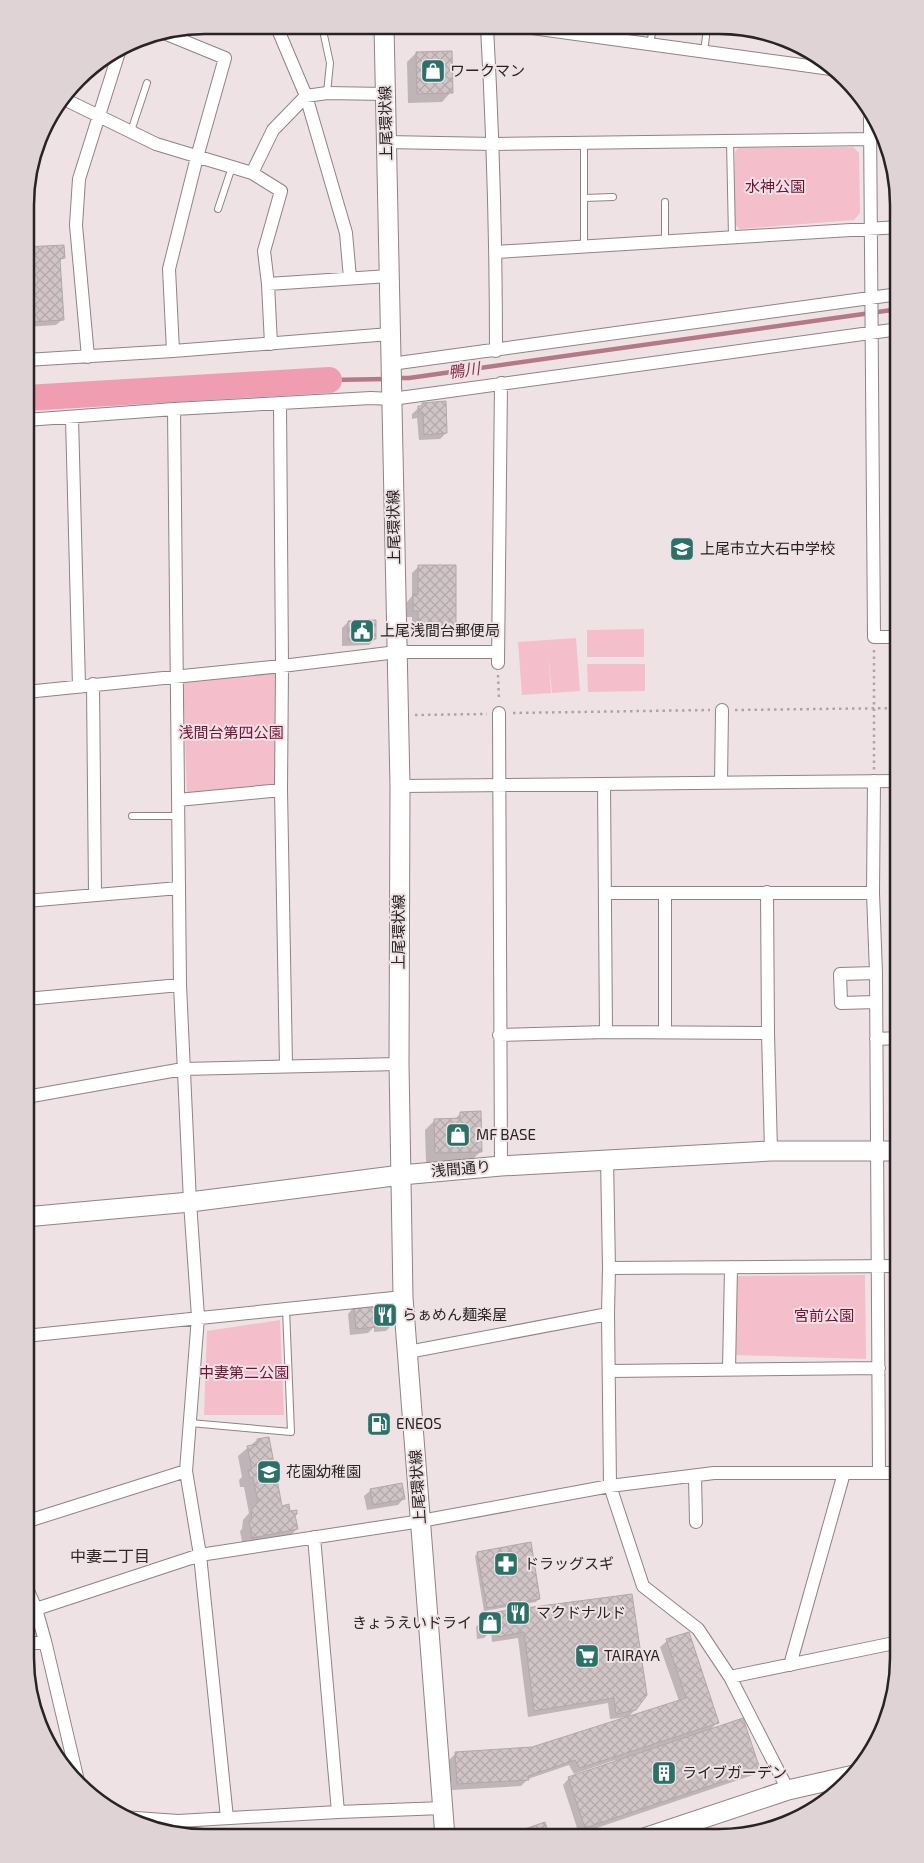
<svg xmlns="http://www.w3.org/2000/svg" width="924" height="1863" font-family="'Exo 2','Noto Sans JP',sans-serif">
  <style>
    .green { fill: #f4beca }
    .shadow { fill: #0003 }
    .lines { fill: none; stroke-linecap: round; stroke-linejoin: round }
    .stream { stroke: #b57887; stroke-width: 4.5 }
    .river { stroke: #f19db1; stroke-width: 26 }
    .building { fill: url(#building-cross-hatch); stroke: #b2a7a9 }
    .lane-casing { stroke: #8e8385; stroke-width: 8 }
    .street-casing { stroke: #8e8385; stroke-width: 14 }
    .secondary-casing { stroke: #8e8385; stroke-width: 21 }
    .path { stroke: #aea3a6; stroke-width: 2.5; stroke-dasharray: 2.5 4; stroke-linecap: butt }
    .lane { stroke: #fff; stroke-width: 6 }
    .street { stroke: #fff; stroke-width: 12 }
    .secondary { stroke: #fff; stroke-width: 19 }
    .labels { text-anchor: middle; stroke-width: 4; stroke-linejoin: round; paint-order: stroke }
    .poi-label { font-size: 15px; fill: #282324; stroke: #efe2e5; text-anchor: start }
    .street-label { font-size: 15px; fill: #282324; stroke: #efe2e5 }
    .park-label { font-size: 15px; fill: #731037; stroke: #efe2e5 }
    .water-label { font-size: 16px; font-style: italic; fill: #8d2c4c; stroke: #efe2e5 }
    .neighbourhood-label { font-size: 16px; fill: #302729; stroke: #efe2e5 }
    .rim { fill: none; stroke: #282324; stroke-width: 2.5 }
  </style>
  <defs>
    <pattern id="building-cross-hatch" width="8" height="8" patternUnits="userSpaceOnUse" patternTransform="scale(1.25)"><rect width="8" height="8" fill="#d0c4c6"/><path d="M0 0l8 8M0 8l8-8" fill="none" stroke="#b3a8aa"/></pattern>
  </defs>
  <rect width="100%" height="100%" fill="#efe2e5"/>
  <path class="green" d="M853,147L859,153L860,213L854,220L740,229L735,225V152L738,148Z
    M644,629V657H587V630Z
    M576,638L580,691L552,693L548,653L551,693L522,695L518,642Z
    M587,664H645V691L588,692Z
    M276,672L278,787L187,796L183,680Z
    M865,1275L866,1359L735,1355L737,1276Z
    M280,1320L284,1415H204L207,1331Z"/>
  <path class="shadow" d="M416,53L451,92L442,102L408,103L407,62Z
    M26,249L63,258L59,262L63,319L56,325L26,327Z
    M423,404L446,433L440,439L419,440L417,418L412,419V414Z
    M418,567L455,630L448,637H412V617H407V602L412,596V573Z
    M348,622L375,639L369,645L342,646V628Z
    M461,1113L481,1151L471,1161L426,1162L425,1130L435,1120H454Z
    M899,1207V1231H896V1210Z
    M380,1305L392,1325L386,1331L374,1332V1327L368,1333L350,1335L348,1314L354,1307L373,1311Z
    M257,1440L281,1507L294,1516L297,1529L287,1539L243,1547L240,1531L242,1529L243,1520L249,1513L244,1487H240L239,1480L242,1477L238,1456Z
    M371,1490L404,1498L398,1505L367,1510L364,1496Z
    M478,1553L539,1599L536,1602L484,1611L475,1556Z
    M631,1596L635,1710L628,1717L610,1719L608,1703L528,1717L518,1638L492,1642L491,1631L484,1638L477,1639L476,1627L485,1617L493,1616L496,1614Z
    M667,1641L718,1722L710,1730L759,1769L753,1775L579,1834L563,1785L569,1778L615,1763V1760L574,1774L569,1765L528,1779L521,1786L452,1790L449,1760L456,1753L533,1748L679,1701L660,1647Z"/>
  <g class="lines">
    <path class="stream" d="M395,378H409L899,309
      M329,380L387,379"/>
    <path class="river" d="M26,398L329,380"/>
  </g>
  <path class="building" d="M452,51L453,93L417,94L416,52Z
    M64,245L65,258L60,259L64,320L30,322L26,247Z
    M446,401L447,433L424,435L423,413H418V406H422V403Z
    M418,565H456V631H418V611H413V594L418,595Z
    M376,620V639L348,640V621Z
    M481,1111L482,1152L435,1153L434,1119L460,1118V1112Z
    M392,1303L393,1326H380L379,1304Z
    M374,1304L376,1327L356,1329L354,1306Z
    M269,1437L282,1506L289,1504L290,1511L297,1510V1514L295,1515L298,1529L252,1538L249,1521L251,1520L252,1509L258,1502L253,1478H250L248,1470L252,1469L247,1446L258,1444L257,1439Z
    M402,1483L405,1499L373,1505L370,1489Z
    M531,1542L540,1599L487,1608L477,1552Z
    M632,1594L647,1695L636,1710L616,1714L614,1698L534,1711L524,1632L498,1637L495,1612Z
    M493,1615L495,1629L486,1630L484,1616Z
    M689,1632L719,1723L580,1768L575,1760L528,1776L529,1780L457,1784L455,1752L532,1747L686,1698L666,1639Z
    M743,1718L760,1769L585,1828L568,1777Z
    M545,1822L550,1838L508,1837L507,1835Z"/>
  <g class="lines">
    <defs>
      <path id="lane" d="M322,26L330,63L327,93
        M650,44L653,28
        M704,52L707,28
        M131,131L147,83
        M730,141L732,237
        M584,143V246
        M584,198L613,197
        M665,202V242
        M218,209L232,167
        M132,816H178
        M190,1423L291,1432L286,1309"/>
      <path id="street" d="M276,25L306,96L346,233L350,278
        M487,27C493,135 496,242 496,351
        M525,27L838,70
        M164,33L225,58L197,157L169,269L173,351
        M64,99L156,144L252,173L281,191L264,251L268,284L271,344
        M870,119L874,637H899
        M386,142L494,144L870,139
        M252,173L273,130L306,96L327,93L386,94
        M496,252L899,227
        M268,284L389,276
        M88,357L76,225L79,179L120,49
        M26,360L173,351L390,334
        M391,364L899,294
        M280,404L282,666L281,790L286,1065
        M174,409L180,985L190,1202L198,1317L186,1471L200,1555L227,1818
        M72,418L79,686
        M26,420L174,409L371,398L392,399L899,329
        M498,663L501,383
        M93,684L95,894
        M26,692L282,666L397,652H498
        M499,713L501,1166
        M874,781L873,893L876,973L879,1473
        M721,783L722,710
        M604,785L606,1032
        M400,786L899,781
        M178,800L281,790
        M767,892L768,1033L771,1151
        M605,893H873
        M665,893V1032
        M26,901L179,888
        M876,973L840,974L841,1003L876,1002
        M26,999L180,985
        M499,1035L606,1032L768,1033
        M876,1039L899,1038
        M26,1097L183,1069L399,1064
        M607,1159L609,1268L608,1314L610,1486L643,1586L698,1629L730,1677L788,1790
        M609,1268L899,1266
        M25,1336L403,1297
        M408,1352L608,1314
        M729,1370L731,1267
        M610,1371L879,1368
        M695,1476L696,1522
        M25,1522L186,1471
        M314,1537L338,1812
        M25,1584L36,1609L45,1641L78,1781
        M36,1609L200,1555L421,1521L610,1486L714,1473H899
        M25,1645L45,1641
        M790,1665L844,1473
        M730,1677L899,1642
        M122,1817L178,1821L338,1812L443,1808"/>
      <path id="secondary" d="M384,26L400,786L399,1064L403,1297L445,1837
        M25,1217L190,1202L401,1175L501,1166L771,1151H899
        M644,1838L788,1790L854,1775"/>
    </defs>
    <use href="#lane" class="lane-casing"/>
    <use href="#street" class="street-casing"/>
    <use href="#secondary" class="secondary-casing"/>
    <path class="path" d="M874,650V770
      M498,675L499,699
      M735,710L899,708
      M513,713L710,710
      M415,715L487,714"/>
    <use href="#lane" class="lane"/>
    <use href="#street" class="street"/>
    <use href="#secondary" class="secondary"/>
  </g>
  <defs>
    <symbol id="shop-square" viewBox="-11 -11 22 22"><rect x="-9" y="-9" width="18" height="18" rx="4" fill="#2a7168" stroke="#efe2e5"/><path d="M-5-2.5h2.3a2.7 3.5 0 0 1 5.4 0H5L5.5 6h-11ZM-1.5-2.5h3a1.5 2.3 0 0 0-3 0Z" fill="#fff"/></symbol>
    <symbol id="school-square" viewBox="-11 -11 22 22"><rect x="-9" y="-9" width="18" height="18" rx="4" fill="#2a7168" stroke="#efe2e5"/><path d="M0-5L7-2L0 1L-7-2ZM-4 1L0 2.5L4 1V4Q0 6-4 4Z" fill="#fff"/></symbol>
    <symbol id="civic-square" viewBox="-11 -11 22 22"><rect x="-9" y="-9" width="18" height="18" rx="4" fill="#2a7168" stroke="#efe2e5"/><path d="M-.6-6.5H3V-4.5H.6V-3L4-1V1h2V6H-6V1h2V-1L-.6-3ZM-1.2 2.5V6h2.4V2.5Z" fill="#fff"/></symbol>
    <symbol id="restaurant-square" viewBox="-11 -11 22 22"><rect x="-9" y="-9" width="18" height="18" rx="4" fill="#2a7168" stroke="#efe2e5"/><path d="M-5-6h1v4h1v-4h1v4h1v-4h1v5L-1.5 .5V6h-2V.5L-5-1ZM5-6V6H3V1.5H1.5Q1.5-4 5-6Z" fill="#fff"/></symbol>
    <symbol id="fuel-square" viewBox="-11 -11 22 22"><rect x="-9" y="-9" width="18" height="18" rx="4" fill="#2a7168" stroke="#efe2e5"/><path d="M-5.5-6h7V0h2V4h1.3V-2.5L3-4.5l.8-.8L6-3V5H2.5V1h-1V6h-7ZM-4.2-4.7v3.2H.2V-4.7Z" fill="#fff"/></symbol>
    <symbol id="pharmacy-square" viewBox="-11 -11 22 22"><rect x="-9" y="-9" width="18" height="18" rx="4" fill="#2a7168" stroke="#efe2e5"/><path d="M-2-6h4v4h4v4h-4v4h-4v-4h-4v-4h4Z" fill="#fff"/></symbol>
    <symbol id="supermarket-square" viewBox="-11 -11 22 22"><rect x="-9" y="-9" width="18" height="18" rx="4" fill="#2a7168" stroke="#efe2e5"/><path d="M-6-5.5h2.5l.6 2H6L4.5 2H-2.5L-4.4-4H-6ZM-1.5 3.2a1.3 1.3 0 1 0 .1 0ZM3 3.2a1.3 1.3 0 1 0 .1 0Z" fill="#fff"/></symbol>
    <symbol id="building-square" viewBox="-11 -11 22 22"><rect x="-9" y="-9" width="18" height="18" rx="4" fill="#2a7168" stroke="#efe2e5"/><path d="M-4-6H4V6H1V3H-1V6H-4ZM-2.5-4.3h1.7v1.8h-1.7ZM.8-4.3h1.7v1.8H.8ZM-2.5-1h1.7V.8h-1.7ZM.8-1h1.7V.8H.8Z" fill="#fff"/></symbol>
  </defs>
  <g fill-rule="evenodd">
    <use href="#shop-square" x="419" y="57" width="28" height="28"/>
    <use href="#school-square" x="668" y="535" width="28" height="28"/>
    <use href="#civic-square" x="348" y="617" width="28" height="28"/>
    <use href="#shop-square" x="444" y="1121" width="28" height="28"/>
    <use href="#restaurant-square" x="371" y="1301" width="28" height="28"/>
    <use href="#fuel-square" x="365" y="1410" width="28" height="28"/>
    <use href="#school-square" x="255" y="1458" width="28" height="28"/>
    <use href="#pharmacy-square" x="492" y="1550" width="28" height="28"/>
    <use href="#restaurant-square" x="504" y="1599" width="28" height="28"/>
    <use href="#shop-square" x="476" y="1609" width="28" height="28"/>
    <use href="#supermarket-square" x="573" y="1642" width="28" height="28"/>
    <use href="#building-square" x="650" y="1759" width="28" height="28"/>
  </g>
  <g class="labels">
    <g class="poi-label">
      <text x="450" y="76">ワークマン</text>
      <text x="700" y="554">上尾市立大石中学校</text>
      <text x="380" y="636">上尾浅間台郵便局</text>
      <text x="476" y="1140">MF BASE</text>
      <text x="402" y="1320">らぁめん麺楽屋</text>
      <text x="396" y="1429">ENEOS</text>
      <text x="286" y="1477">花園幼稚園</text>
      <text x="524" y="1569">ドラッグスギ</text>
      <text x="536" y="1618">マクドナルド</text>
      <text x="472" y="1628" text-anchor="end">きょうえいドライ</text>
      <text x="604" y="1661">TAIRAYA</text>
      <text x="682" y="1778">ライブガーデン</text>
    </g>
    <g class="street-label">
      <text transform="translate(386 123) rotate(-91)" y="5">上尾環状線</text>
      <text transform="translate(394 527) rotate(-91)" y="5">上尾環状線</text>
      <text transform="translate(399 932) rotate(-90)" y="5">上尾環状線</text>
      <text transform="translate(461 1169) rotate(-5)" y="5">浅間通り</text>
      <text transform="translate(418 1487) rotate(-94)" y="5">上尾環状線</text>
    </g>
    <g class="park-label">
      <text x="775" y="192">水神公園</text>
      <text x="231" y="738">浅間台第四公園</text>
      <text x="824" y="1321">宮前公園</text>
      <text x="244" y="1378">中妻第二公園</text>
    </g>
    <g class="water-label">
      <text transform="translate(464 370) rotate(-8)" y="6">鴨川</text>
    </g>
    <g class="neighbourhood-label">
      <text x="110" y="1562">中妻二丁目</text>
    </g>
  </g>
  <path d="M0 0H924V1863H0ZM205 34H719A171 171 0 0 1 890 205V1658A171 171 0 0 1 719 1829H205A171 171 0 0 1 34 1658V205A171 171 0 0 1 205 34Z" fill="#dfd3d6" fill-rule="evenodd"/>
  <path class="rim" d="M205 34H719A171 171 0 0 1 890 205V1658A171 171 0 0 1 719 1829H205A171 171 0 0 1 34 1658V205A171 171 0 0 1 205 34Z"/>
</svg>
